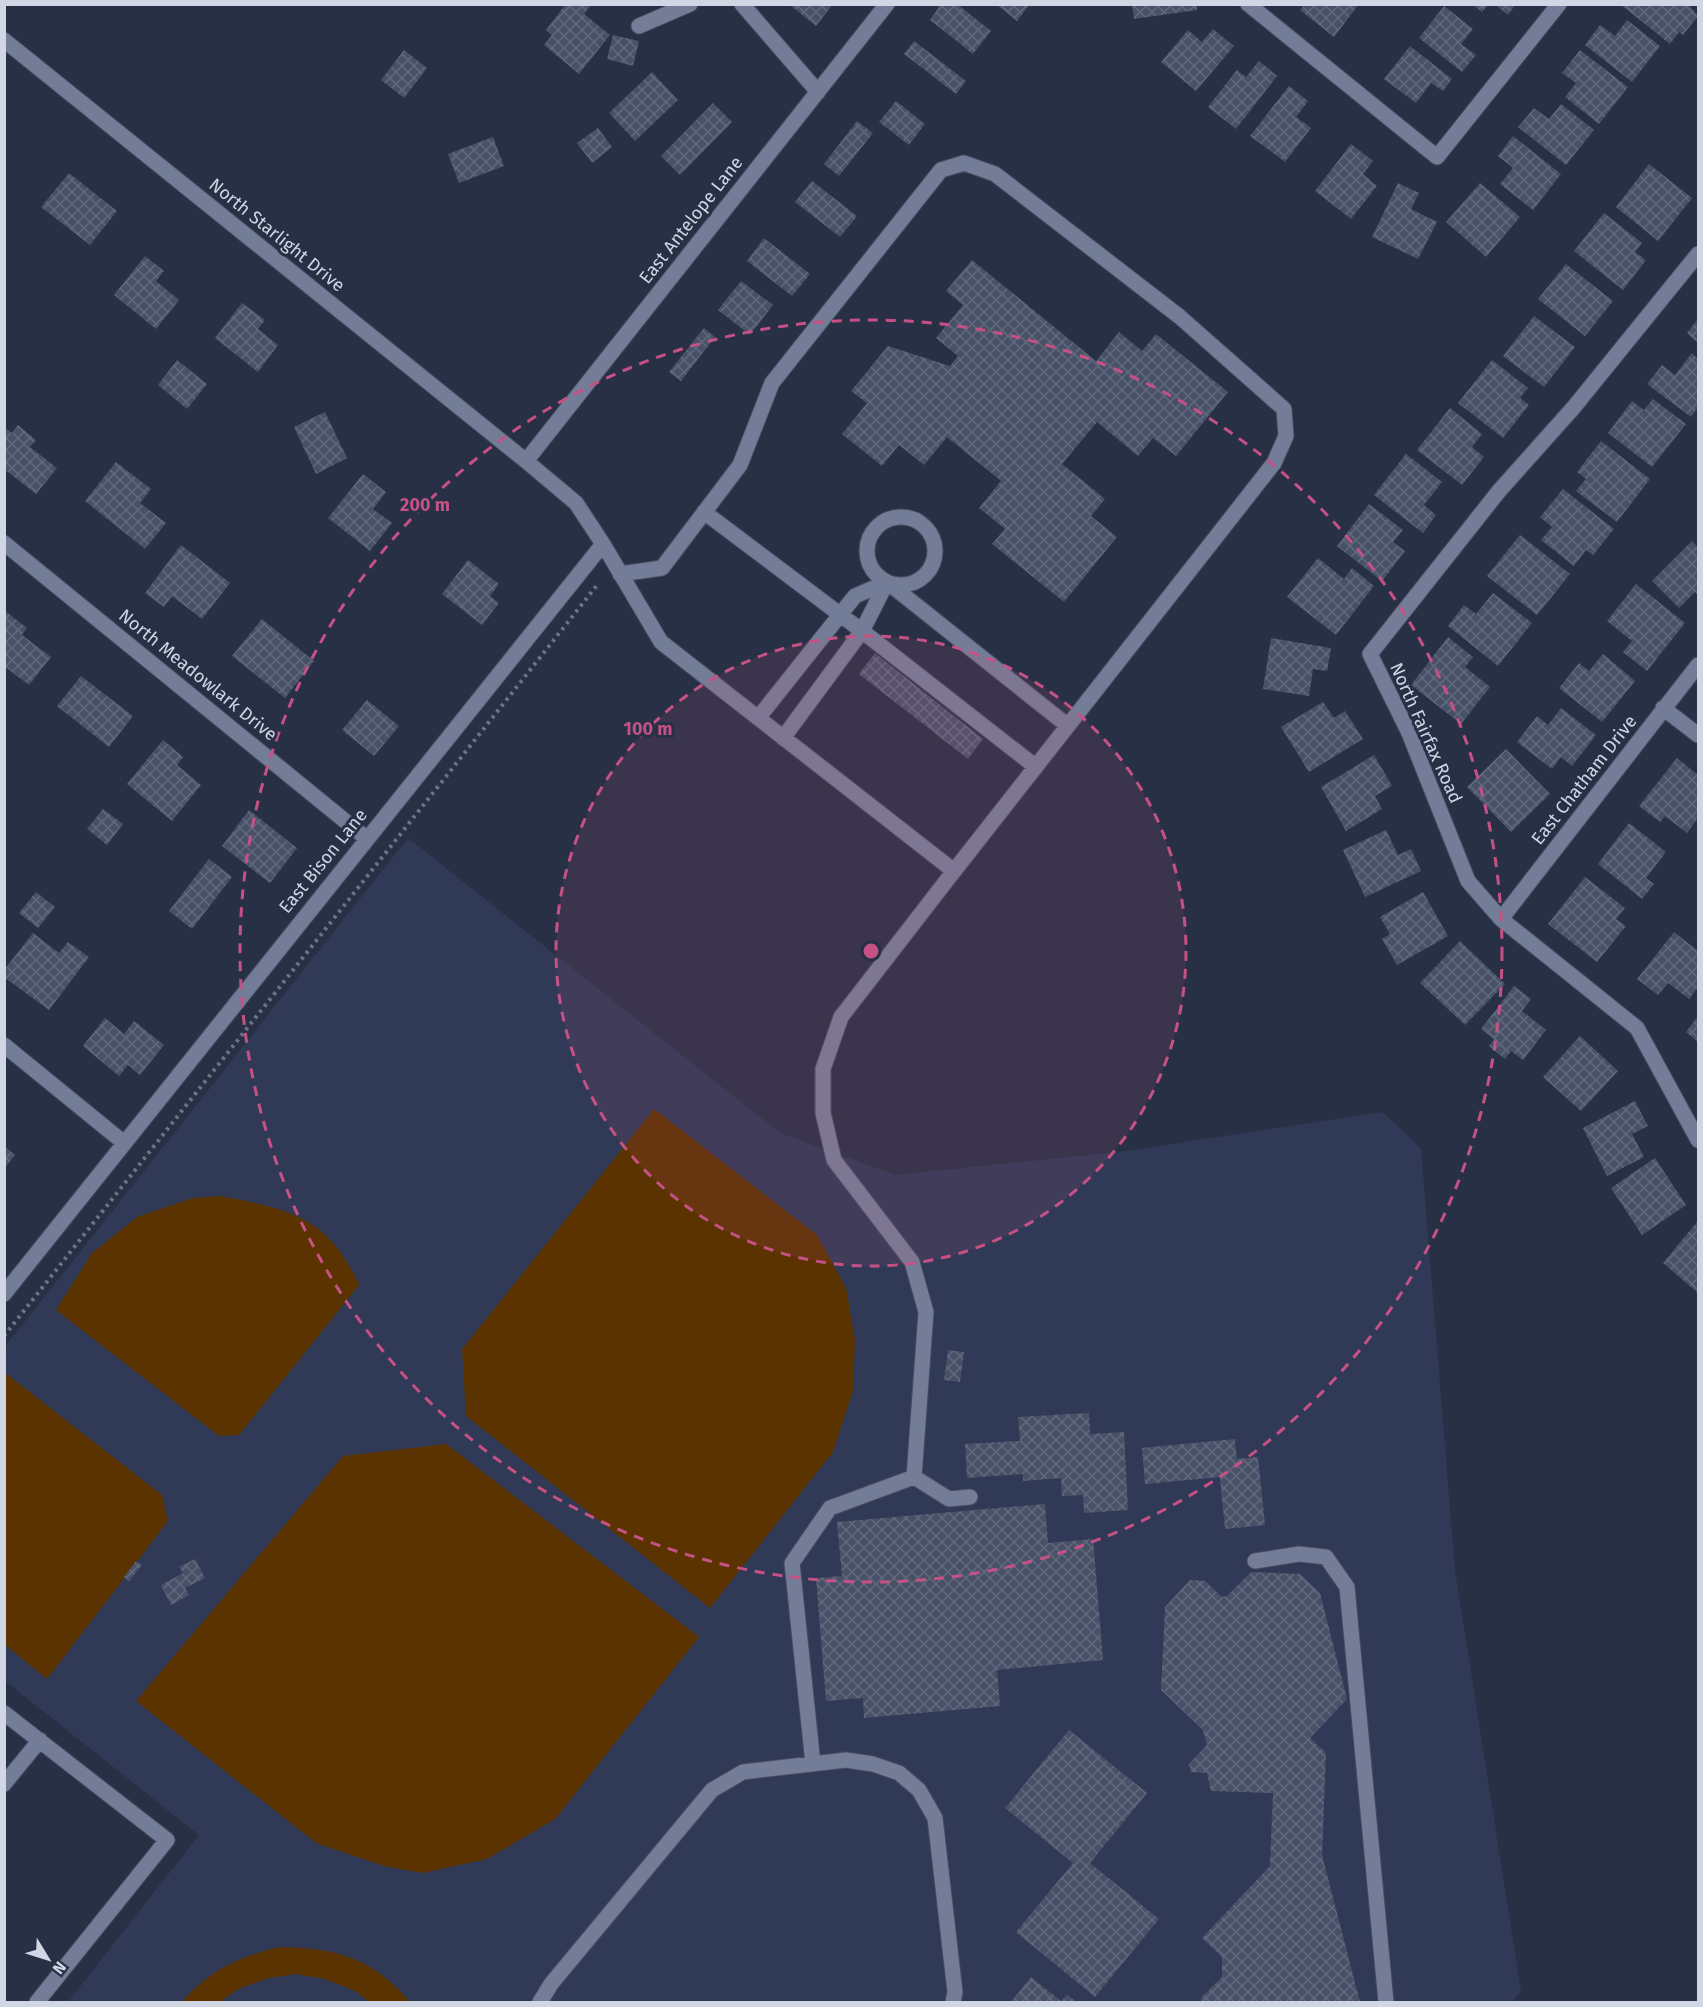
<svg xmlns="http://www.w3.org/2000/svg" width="1703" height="2007" font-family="'Fira Sans',sans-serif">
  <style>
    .built { fill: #303a56 }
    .garden { fill: #5a3300 }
    .building { fill: url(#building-cross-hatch) }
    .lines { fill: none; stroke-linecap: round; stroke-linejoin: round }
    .minor-casing { stroke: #464d60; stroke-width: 17 }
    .path { stroke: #6d7487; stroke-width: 4; stroke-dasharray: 3 4.5; stroke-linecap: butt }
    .minor { stroke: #737d97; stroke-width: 15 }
    .ring { fill: none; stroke: #c65184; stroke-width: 3; stroke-dasharray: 10 8 }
    .labels { text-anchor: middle; stroke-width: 6; stroke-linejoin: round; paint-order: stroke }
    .street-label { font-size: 18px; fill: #d0d6e4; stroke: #283046 }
    .centre { fill: #c65184; stroke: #283046; stroke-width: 3 }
    .ring-label { font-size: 18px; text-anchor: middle; font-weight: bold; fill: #c65184; stroke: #283046; stroke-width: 6; stroke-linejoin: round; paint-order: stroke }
  </style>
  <defs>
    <pattern id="building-cross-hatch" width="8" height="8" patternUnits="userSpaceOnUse" patternTransform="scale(1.5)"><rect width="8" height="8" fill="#485168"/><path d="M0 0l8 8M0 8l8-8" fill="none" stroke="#61697d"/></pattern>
  </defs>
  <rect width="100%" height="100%" fill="#283046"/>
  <path class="built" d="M408,838L780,1133L895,1175L1119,1152L1383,1112L1421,1149L1455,1570L1521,1991L1512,2002H68L199,1835L5,1681L4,1348Z"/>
  <path class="garden" d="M654,1109L817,1235L846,1288L855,1340L853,1391L833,1452L710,1608L466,1416L462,1349Z
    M220,1196C288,1209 328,1216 359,1285L239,1435L219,1436L56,1310L92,1253L137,1217L193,1198Z
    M4,1372L162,1495L168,1521L47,1679L5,1645Z
    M446,1444L699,1637L555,1819L487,1859L422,1873L384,1866L316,1843L136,1701L343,1456Z
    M280,1947C336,1948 373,1958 410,2002H369L355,1991L325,1979L296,1974L269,1978L238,1989L220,2002H182C209,1970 241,1956 280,1947Z"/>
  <path class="building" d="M566,4H592L584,14L610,35L579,74L544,45L552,35L546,30Z
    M789,4H833L816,26Z
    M941,4H957L991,31L973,54L930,20Z
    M996,4H1030L1017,21Z
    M1132,4H1197V10L1134,19Z
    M1305,4H1359L1334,37L1300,10Z
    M1472,4H1489L1482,12Z
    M1494,4H1516L1508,15Z
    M1620,4H1688L1698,16L1683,35L1679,32L1670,44Z
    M1444,6L1473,29L1461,44L1476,55L1462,72L1419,38Z
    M1627,20L1660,46L1632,82L1585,45L1600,25L1615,36Z
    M1213,29L1234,46L1196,91L1161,62L1188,30L1202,42Z
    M613,35L639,41L633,66L607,59Z
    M914,41L966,81L956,94L904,54Z
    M1410,46L1452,79L1443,91L1431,83L1416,103L1384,79Z
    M404,50L427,68L404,98L381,80Z
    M1580,50L1628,87L1599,124L1565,97L1576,83L1562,73Z
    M1259,61L1277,76L1236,129L1208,107L1237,70L1246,77Z
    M652,72L678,100L635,141L609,113Z
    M1289,86L1308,101L1296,117L1311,128L1285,162L1250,136Z
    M896,101L925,124L909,145L879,122Z
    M713,103L732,122L680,175L661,156Z
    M1561,104L1594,130L1566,165L1518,127L1534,108L1549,119Z
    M857,121L873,133L839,176L824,164Z
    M598,128L612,147L592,163L577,143Z
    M1513,136L1561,174L1533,210L1500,184L1513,168L1498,156Z
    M493,137L504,166L459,183L448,154Z
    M1351,144L1373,161L1363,174L1377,186L1351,219L1315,191Z
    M1649,164L1692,198L1658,241L1616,207Z
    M69,173L117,211L90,245L41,207Z
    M812,181L857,216L840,237L795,202Z
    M1398,183L1419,193L1411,209L1437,222L1418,259L1372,237Z
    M1480,183L1520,217L1486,257L1446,222Z
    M1604,213L1642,243L1635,252L1646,260L1623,290L1574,251Z
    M764,238L810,274L792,296L747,261Z
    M145,256L164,271L156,281L179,300L156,329L114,295Z
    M972,260L1096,361L1119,332L1142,351L1156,334L1228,392L1176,456L1153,438L1138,456L1097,422L1062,464L1105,499L1091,516L1117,537L1064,602L992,544L1005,529L979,508L1001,481L947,437L924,465L899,445L882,466L842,434L867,403L851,391L888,346L950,366L958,356L936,338L963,305L946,291Z
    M1566,264L1613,301L1585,336L1538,299Z
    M741,281L773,305L750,335L718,310Z
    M242,303L265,320L258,329L278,345L258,372L215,338Z
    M1534,316L1575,347L1544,387L1503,356Z
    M1698,319V343L1687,333Z
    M704,328L715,337L681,381L669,372Z
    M1692,353L1698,359V407L1691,417L1647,384L1662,365L1675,375Z
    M177,360L207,384L187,409L158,385Z
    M1492,360L1528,388L1520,398L1529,405L1503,438L1458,403Z
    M1653,399L1686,424L1652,467L1608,433L1632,401L1644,410Z
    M1450,408L1482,434L1472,447L1484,457L1462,485L1417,450Z
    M325,412L347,458L316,474L294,427Z
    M18,425L36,440L30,447L57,468L36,494L4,469V427L12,433Z
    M1601,441L1650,479L1617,522L1576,491L1586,479L1577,472Z
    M1406,454L1442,482L1424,505L1436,515L1423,533L1374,495Z
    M116,462L151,489L140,503L166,523L145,549L85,501Z
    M363,474L386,492L373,509L392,523L370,551L328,518Z
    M1563,489L1614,529L1593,555L1586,550L1574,566L1541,540L1552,527L1540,517Z
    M1369,504L1403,530L1393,542L1405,551L1382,581L1337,546Z
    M1520,535L1570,574L1537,615L1487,576Z
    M1692,541L1698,548V595L1695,592L1679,608L1652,581Z
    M181,545L230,583L202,619L172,596L164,607L145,593Z
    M1318,558L1344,579L1352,568L1374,586L1336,635L1287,597Z
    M468,560L499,584L490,596L499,603L482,625L442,594Z
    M1636,584L1685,623L1647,671L1623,652L1632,641L1607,621Z
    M1493,593L1532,623L1498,666L1448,626L1464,605L1476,614Z
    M4,610L27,628L22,635L51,657L29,685L4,666Z
    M262,619L314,661L285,698L232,656Z
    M1448,637L1473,657L1465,667L1490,687L1461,724L1411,685Z
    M1271,638L1331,648L1327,671L1313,669L1309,696L1263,689Z
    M875,653L983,739L968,759L859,674Z
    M1603,654L1635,681L1602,722L1559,688L1579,663L1589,671Z
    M81,676L133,716L109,747L57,706Z
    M367,700L399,726L374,756L342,730Z
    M1323,702L1334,718L1345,711L1363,739L1309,772L1281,727Z
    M1561,708L1596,735L1572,766L1561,757L1552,769L1517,742L1537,716L1548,725Z
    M163,740L183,757L177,765L201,785L172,821L127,784Z
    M1506,749L1550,794L1511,832L1467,787Z
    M1374,755L1392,786L1375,796L1382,809L1346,831L1321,787Z
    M1677,758L1698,775V818L1687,833L1665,816L1660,822L1639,806Z
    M103,809L123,824L107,845L87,829Z
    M249,810L297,848L270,883L222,846Z
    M1629,823L1666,852L1646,878L1654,884L1642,899L1598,864Z
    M1386,830L1398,855L1411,849L1421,871L1365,897L1343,850Z
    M209,859L232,877L192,929L169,911Z
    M1585,877L1625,908L1616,919L1626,926L1597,962L1548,924Z
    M36,892L55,907L38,928L19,913Z
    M1423,892L1448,936L1397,965L1382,939L1390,934L1380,917Z
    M1674,932L1698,951V987L1689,999L1668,983L1658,995L1637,979Z
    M33,933L59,953L68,942L89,957L49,1010L4,977V970Z
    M1460,941L1505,984L1465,1025L1420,983Z
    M1514,986L1531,999L1522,1011L1546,1030L1523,1060L1511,1051L1505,1059L1489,1046L1494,1039L1481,1029Z
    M1698,1016V1042L1686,1032Z
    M105,1018L124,1034L134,1021L164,1045L140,1075L128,1065L119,1076L83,1046Z
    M1580,1036L1618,1071L1581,1111L1543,1077Z
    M1635,1101L1648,1126L1632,1134L1644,1157L1607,1176L1583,1128Z
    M4,1146L15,1155L4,1169Z
    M1655,1158L1686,1205L1642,1235L1611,1188Z
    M1697,1222L1698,1223V1293L1663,1263Z
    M948,1350L964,1352L960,1382L944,1380Z
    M1089,1413L1090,1434L1124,1432L1128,1510L1084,1513L1083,1495L1062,1496L1061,1478L1023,1481V1474L967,1478L965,1444L1020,1441L1018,1417Z
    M1235,1439L1237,1459L1258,1457L1265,1525L1225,1529L1220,1477L1145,1484L1142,1448Z
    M1045,1504L1048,1543L1093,1539L1103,1660L997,1670L1000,1706L864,1718L863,1698L826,1701L816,1578L842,1576L837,1522Z
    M195,1559L205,1578L185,1588L189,1595L171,1605L161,1585L183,1573L179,1567Z
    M136,1561L142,1565L129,1581L124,1577Z
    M1251,1572L1300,1574L1320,1593L1347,1699L1310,1738L1326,1753L1322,1855L1360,2002H1201V1998L1222,1977V1957L1202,1938L1270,1866L1273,1793L1211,1791L1207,1773L1191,1772L1189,1764L1207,1745L1203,1730L1161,1690L1165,1607L1190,1580L1205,1581L1222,1597L1227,1596Z
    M1069,1730L1147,1793L1090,1863L1159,1919L1095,1997L1016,1932L1073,1863L1005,1808Z
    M1031,1977L1061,2001L1067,1995L1077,2002H1011Z"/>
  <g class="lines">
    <defs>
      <path id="minor" d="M742,4L818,92
        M1248,4L1437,157L1559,4
        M639,26L690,4
        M4,40L526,461L576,503L603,544L4,1294
        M1698,254L1574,407L1499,491L1370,654L1409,733L1468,881L1501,919L1637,1028L1698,1140
        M526,461L887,4
        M704,512L862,631L887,582
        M867 551a34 34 0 1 1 68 0a34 34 0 1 1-68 0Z
        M4,543L366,838
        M603,544L661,642L954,871L841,1017L823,1069V1113L834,1160L912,1262L926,1312L914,1477L830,1508L792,1563L813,1764
        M620,574L662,568L740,465L772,383L941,170L964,163L995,174L1180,317L1284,409L1286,436L1274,463L954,871
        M1663,708L1698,735
        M758,718L855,596L887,582L1068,726
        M783,738L862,631L1036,767
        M1501,919L1698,665
        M4,1045L123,1142
        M914,1477L949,1499L970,1497
        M1255,1561L1299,1554L1326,1557L1347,1587L1386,2002
        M4,1713L167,1840L37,2002
        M4,1784L40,1740
        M540,2002L551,1984L712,1790L743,1772L846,1760L873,1764L899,1773L919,1790L935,1818L955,1992L953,2002"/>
    </defs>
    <use href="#minor" class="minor-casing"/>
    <path class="path" d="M4,1336L598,584"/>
    <use href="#minor" class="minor"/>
  </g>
  <circle cx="871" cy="951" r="315" fill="#c65184" fill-opacity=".12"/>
  <g class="ring">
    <circle cx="871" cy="951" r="315"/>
    <circle cx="871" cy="951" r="631"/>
  </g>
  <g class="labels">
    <g class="street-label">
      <text transform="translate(691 220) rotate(-52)" y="6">East Antelope Lane</text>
      <text transform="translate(277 235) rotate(39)" y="6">North Starlight Drive</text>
      <text transform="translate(198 675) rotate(39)" y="6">North Meadowlark Drive</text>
      <text transform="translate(1426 733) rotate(66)" y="6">North Fairfax Road</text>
      <text transform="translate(1584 780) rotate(-52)" y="6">East Chatham Drive</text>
      <text transform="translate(323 861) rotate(-51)" y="6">East Bison Lane</text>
    </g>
  </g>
  <circle cx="871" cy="951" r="9" class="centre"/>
  <g class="ring-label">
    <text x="425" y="511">200 m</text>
    <text x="648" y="735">100 m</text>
  </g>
  <rect width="1703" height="2007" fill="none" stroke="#d0d6e4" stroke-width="12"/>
  <g transform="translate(48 1959) rotate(128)" stroke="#283046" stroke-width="4.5" paint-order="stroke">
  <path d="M0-4.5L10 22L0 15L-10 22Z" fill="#d0d6e4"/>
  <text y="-9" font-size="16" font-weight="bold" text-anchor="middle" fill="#d0d6e4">N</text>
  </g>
</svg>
